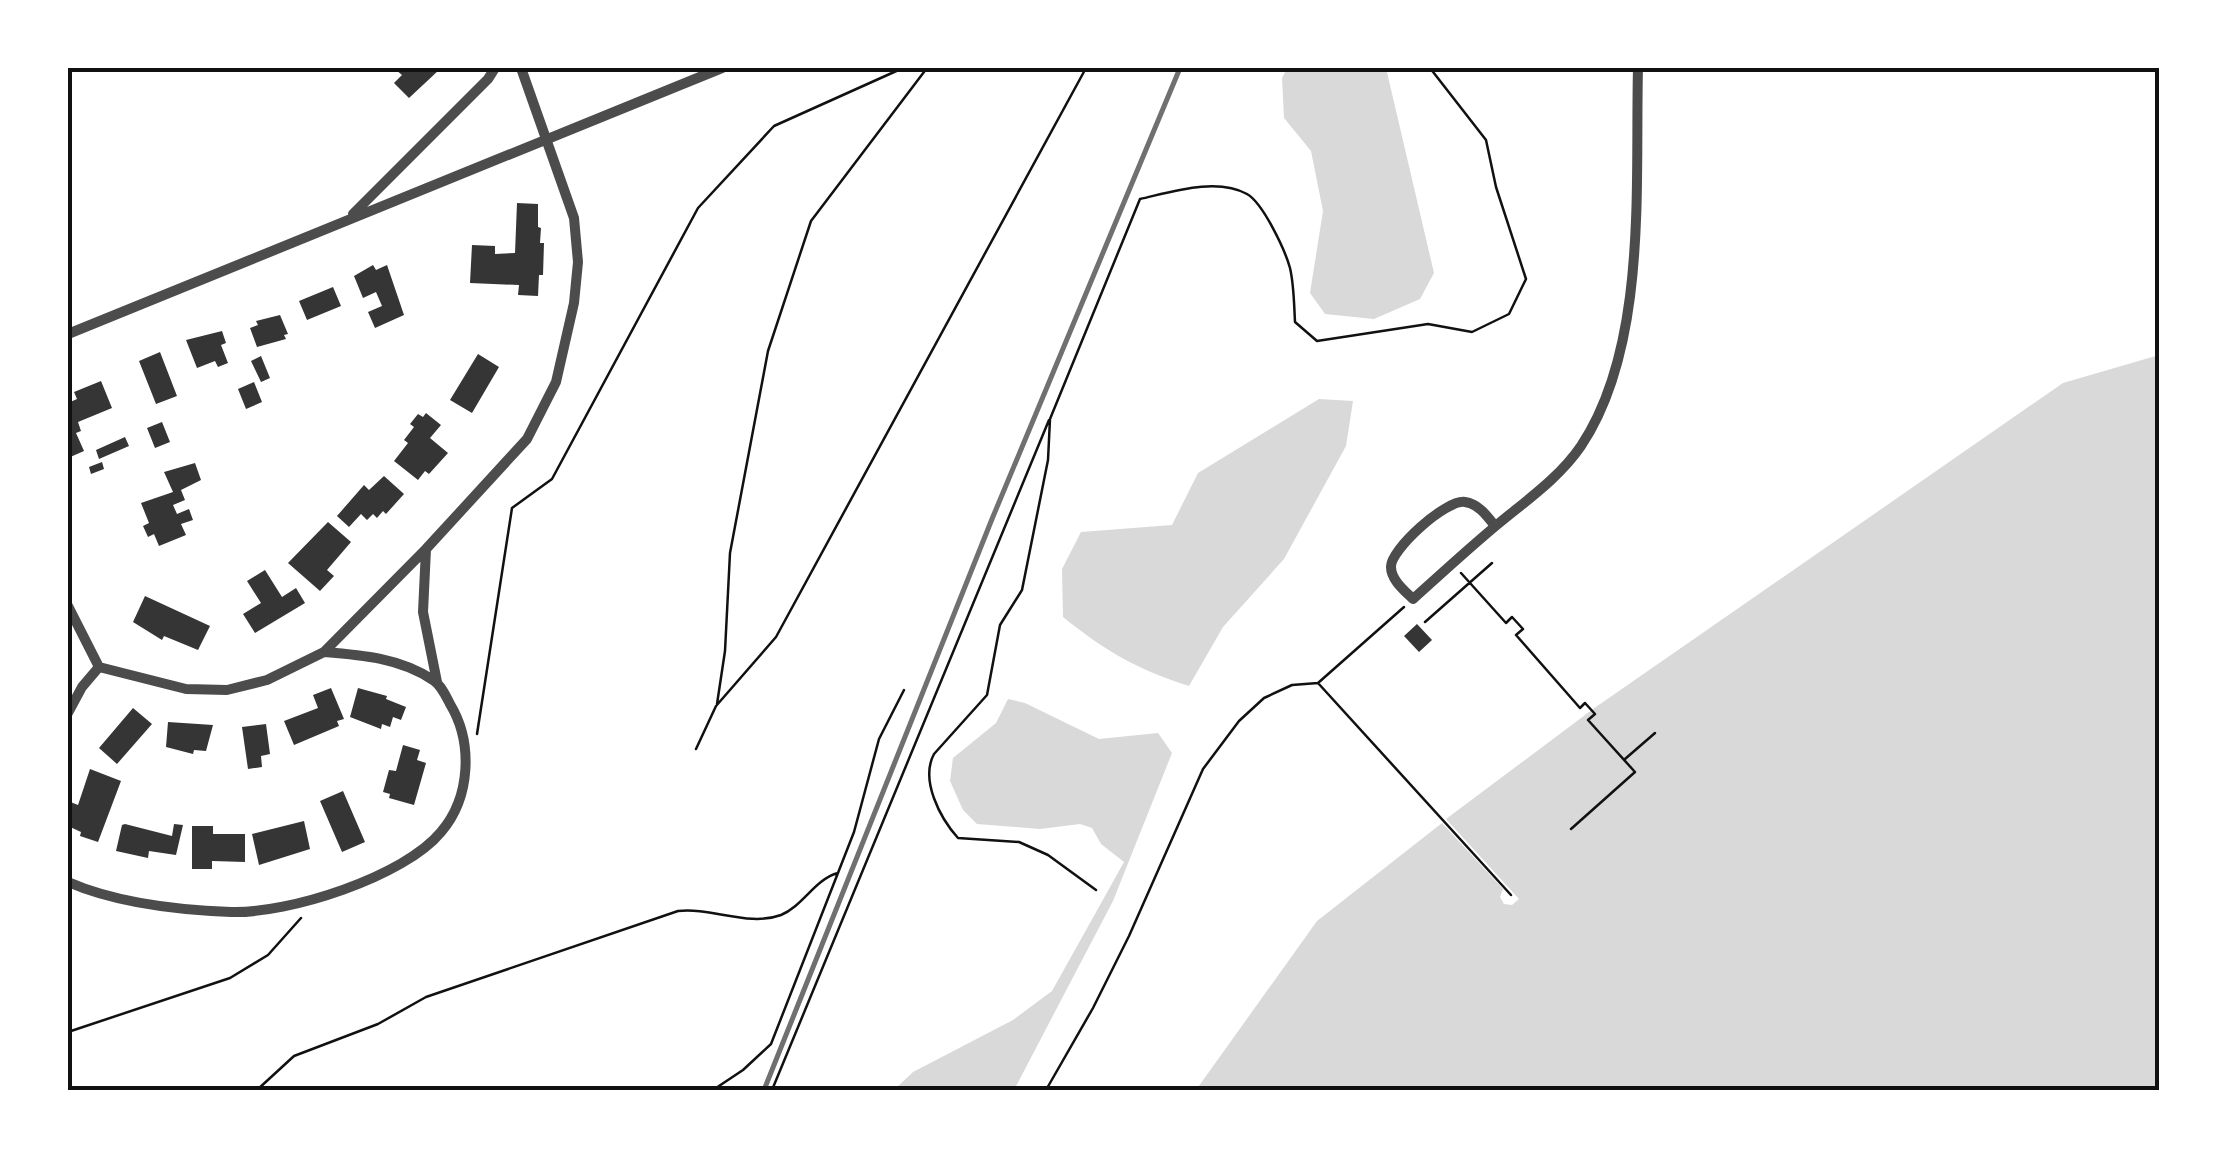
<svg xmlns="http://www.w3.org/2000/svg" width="2227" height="1158" font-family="'Source Sans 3',sans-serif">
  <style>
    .water { fill: #d9d9d9 }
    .building { fill: #353535 }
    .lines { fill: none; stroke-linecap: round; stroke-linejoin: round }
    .path { stroke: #111; stroke-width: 2.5 }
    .minor { stroke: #4c4c4c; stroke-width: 10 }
    .rail { stroke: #707070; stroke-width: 5 }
    .neatline { fill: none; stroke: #111; stroke-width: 4 }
  </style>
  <rect width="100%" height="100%" fill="#fff"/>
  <path class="water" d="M1287,68H1386L1434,273L1420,299L1374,319L1325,314L1310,293L1323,211L1311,151L1284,118L1282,78Z
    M2159,355V1090H1196L1317,921L1442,823L1503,889L1500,897L1504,904L1512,905L1519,899L1446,819L1593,709L2063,383Z
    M1319,399L1353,401L1346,446L1284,559L1223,627L1189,686C1138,670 1105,651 1063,617L1062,569L1081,532L1172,525L1198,473Z
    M1008,699L1025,703L1099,739L1158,733L1172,753L1113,901L1014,1090H894L913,1072L1013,1020L1052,991L1124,862L1101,844L1092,828L1080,824L1040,829L977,824L963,810L950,781L953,758L996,723Z"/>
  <path class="building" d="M399,68H437L439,70L409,98L394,83L402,75L396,70Z
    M517,203L538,204V227L541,228L540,243H544L543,275H539L538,296L518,295L519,285L470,283L472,245L495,246V254L515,253Z
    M373,265L376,270L387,265L404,315L375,328L368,312L382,306L376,292L363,298L354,276Z
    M333,287L341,306L307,320L299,301Z
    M280,315L288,334L284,335L286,339L257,347L250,328L258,325L256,321Z
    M222,331L226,343L221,345L228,363L218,367L215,361L197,368L186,340Z
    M160,352L177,396L156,404L139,361Z
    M478,354L499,367L472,413L450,400Z
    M261,356L270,378L261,382L251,361Z
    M101,381L112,408L78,422L81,431L76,433L84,451L68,458V403L77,399L74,392Z
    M254,382L262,402L246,409L238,389Z
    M426,413L441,425L430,438L448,453L429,474L425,471L418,480L394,461L408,443L404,440L414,427L410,424L418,414L423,417Z
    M162,422L170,442L155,448L147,428Z
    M125,437L129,446L99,459L96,450Z
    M102,462L104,469L91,474L89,467Z
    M195,463L201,480L181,490L185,500L173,505L177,514L189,509L193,520L181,524L186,535L159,546L154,534L148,537L143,526L149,523L141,503L173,492L164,472Z
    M384,476L404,494L386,514L383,511L377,518L373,514L367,520L361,514L349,527L337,516L364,485L369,490Z
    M328,522L351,542L327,570L334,576L320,591L288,563Z
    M265,570L282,597L296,588L305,603L255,633L243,614L261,603L247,581Z
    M145,596L210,626L198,650L164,636L162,640L133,622Z
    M1417,624L1432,640L1419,652L1404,636Z
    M331,688L344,719L337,721L339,726L294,745L284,721L318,708L313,695Z
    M358,688L387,696L386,699L406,707L401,720L393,717L390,727L382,724L381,729L350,717Z
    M133,708L152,724L117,764L99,748Z
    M168,722L213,725L206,751L194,750L193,754L166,747Z
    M266,724L270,754L261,756L262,767L248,769L242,727Z
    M403,745L420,750L417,760L426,763L414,805L389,798L390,794L383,792L389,770L396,771Z
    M90,769L121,781L98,842L80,836L81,832L68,826V801L78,805Z
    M343,791L365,842L342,852L320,801Z
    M304,821L310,849L259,865L252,834Z
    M125,824L172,836L174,824L183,825L176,855L149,851L148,858L116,851L122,825Z
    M192,826H213V834H245V862L212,861V869H192Z"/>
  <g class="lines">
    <path class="path" d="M1461,573L1506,623L1512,617L1523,629L1516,635L1580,708L1585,703L1595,714L1588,720L1635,772L1571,829
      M1425,622L1492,563
      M1318,683L1511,895
      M717,704L725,651L730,553L768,351L811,221L927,68
      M477,734L512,508L552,479L698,208L774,126L903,68
      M696,749L716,706L776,637L1086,68
      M1625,759L1655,733
      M1096,890L1048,855L1019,842L958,838C940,818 920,780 934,754L987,695L1000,625L1022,590L1048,460L1050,419L1140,199C1171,192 1217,177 1247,194C1263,203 1285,250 1290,268C1294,285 1294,304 1295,322L1317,341L1428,324L1472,332L1509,314L1526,279L1496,187L1486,140L1430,68
      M68,1032L230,978L268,955L301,918
      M257,1090L294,1056L378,1024L426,997L678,911C711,907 749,927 781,915C803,906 815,879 838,873
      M713,1090L743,1070L771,1044L854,832L879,739L904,690
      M772,1090L1049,420
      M1046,1090L1093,1008L1129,936L1203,769L1239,721L1264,698L1292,685L1318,683L1404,607"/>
    <path class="minor" d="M353,214L488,79L495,68
      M68,334L722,68
      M1495,526C1487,516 1479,504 1465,502C1446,499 1390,550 1391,567C1391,580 1405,591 1413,599C1441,574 1469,548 1498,524C1527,500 1560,477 1581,446C1648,346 1635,184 1638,68
      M426,549L423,612L437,682
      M68,606L99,667L186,689L227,690L267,680L324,652L426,549L527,439L556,382L574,303L578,262L574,218L521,68
      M68,713L82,687L99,667
      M68,882C116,903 178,910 231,912C288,914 404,877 441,832C471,797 473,742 450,704C446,696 441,685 433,680C400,658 362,655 324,652"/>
    <path class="rail" d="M764,1090L992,519L1180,68"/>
  </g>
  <rect width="2227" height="1158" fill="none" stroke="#ffffff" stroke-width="140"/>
  <rect x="70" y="70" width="2087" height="1018" class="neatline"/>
</svg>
